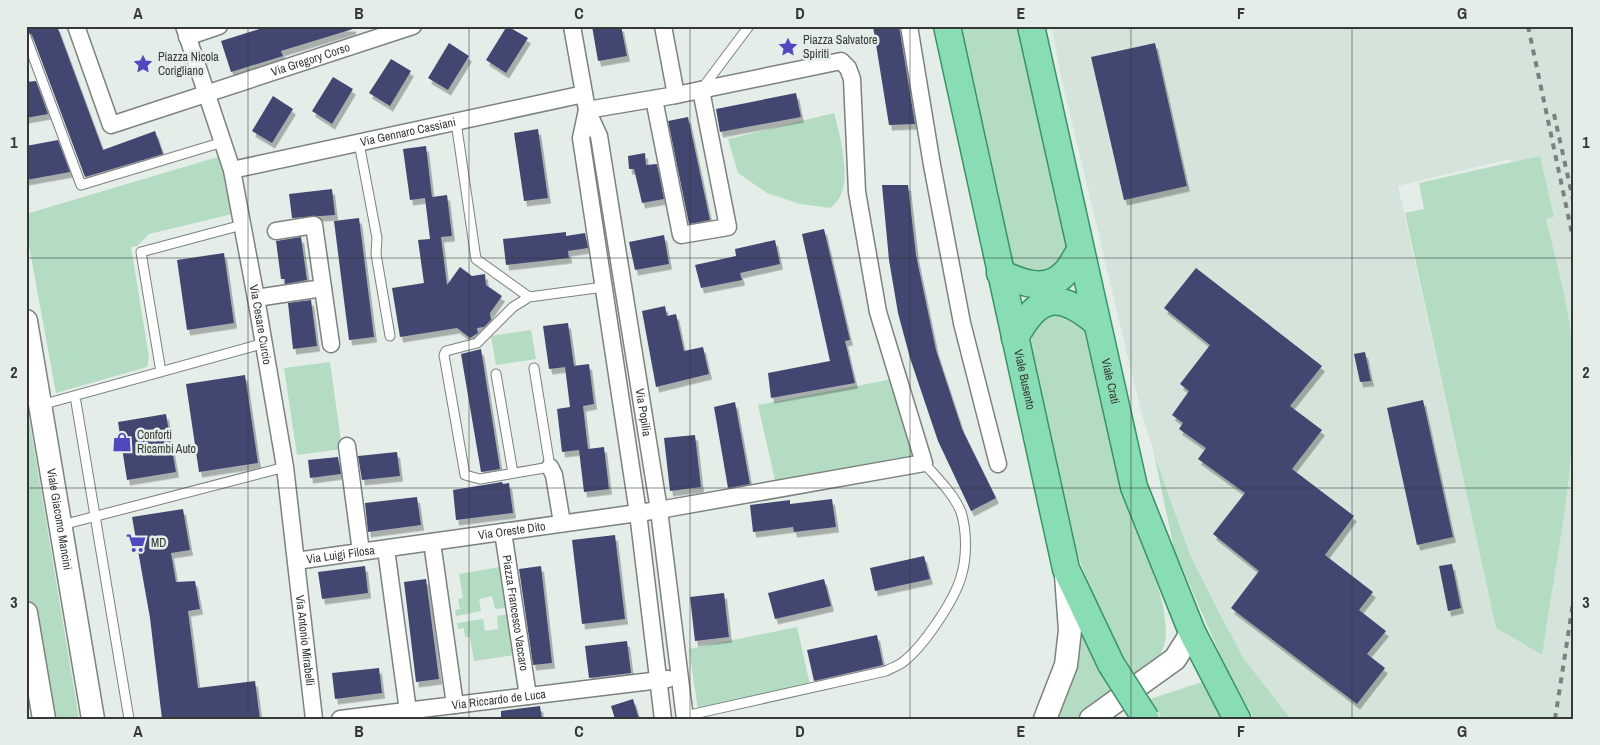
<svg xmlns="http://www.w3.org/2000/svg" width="1600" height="745" font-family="'Archivo Narrow',sans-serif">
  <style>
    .built { fill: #d5e4da }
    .green { fill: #b3dcc2 }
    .building { fill: #434671; filter: url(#shadow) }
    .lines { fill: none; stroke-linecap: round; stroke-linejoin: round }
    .lane-casing { stroke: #7c827e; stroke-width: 11 }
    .street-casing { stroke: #7c827e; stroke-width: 19 }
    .secondary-casing { stroke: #7c827e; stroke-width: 25 }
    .primary-casing { stroke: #389467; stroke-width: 29 }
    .lane { stroke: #fff; stroke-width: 9 }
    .street { stroke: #fff; stroke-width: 16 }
    .secondary { stroke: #fff; stroke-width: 22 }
    .primary { stroke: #89ddb4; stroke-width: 26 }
    .rail { stroke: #7c817e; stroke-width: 4; stroke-dasharray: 6 6; stroke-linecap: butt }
    .primary-bridge-casing { stroke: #389467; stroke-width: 29; stroke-linecap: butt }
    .primary-bridge { stroke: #89ddb4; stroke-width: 26 }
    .grid { fill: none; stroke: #353836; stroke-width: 1; stroke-opacity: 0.55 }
    .labels { text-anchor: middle; stroke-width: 5; stroke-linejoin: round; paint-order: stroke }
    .poi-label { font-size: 12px; fill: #353836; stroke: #e5ede8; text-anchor: start }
    .street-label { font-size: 12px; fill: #353836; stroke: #e5ede8 }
    .neatline { fill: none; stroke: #353836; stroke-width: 2 }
    .grid-label { font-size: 16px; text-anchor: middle; font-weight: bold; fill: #353836 }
  </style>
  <defs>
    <filter id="shadow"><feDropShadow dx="3" dy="5.5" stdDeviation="0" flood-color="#0004"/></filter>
  </defs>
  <rect width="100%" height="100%" fill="#e5ede8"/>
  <path class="built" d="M1052,26H1574V389L1571,334L1546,219L1554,217L1540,156L1511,162L1510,159L1398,186L1496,628L1541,655L1574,421V719H1291L1244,659L1190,555L1166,491L1141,412L1060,72Z"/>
  <path class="green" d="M959,26H1020L1068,248L1055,273L1019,272L1009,261Z
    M834,113C840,134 850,175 841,195C839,200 834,204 831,208L800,204L767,193L738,173L728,139Z
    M221,156L232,214L149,234L137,246L131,247L149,357L147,367L56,393L26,229V214Z
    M1540,156L1554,217L1546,219C1555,257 1566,296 1571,334C1583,441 1557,550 1542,655L1496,628L1405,213L1424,209L1419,183Z
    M1061,312L1083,327L1110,437L1162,601C1170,645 1167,650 1138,682C1113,638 1090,592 1074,544C1053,481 1043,414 1030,350C1032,328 1039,318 1061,312Z
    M531,330L536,359L496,365L491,336Z
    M330,362L342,449L297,455L284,368Z
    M898,378L924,463L777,489L758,405Z
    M26,400L79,719H49L26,580Z
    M1154,454L1190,555L1218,610L1244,659L1291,719H1254L1222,659L1174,549Z
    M500,567L506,608L495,609L492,596L479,599L481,611L456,616L455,610L460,609L458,599L463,598L459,574Z
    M508,614L515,655L474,661L470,637H465L464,628L458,629L457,623L483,619L485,631L498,629L497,616Z
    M1080,625L1118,695L1082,719H1052Z
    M797,627L810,685L698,710L689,649Z
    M1205,681L1229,719H1162L1150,699Z"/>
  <path class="building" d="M26,26H57L103,150L155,131L163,154L85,177L32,35L26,31Z
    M269,26H353V29L281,51L283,56L231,72L221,41Z
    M507,26L528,38L506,73L486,60Z
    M592,26H621L627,56L598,61Z
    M873,26H899L915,124L889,125Z
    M449,43L469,56L448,90L428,78Z
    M1155,43L1187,186L1124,200L1091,57Z
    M391,59L411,71L390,106L369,93Z
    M333,77L353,89L332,124L312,111Z
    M36,81L48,114L26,118V82Z
    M796,93L801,117L720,132L716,109Z
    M273,96L293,109L272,143L252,131Z
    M688,117L710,220L689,224L668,121Z
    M538,129L548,198L524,201L514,133Z
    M58,140L70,172L26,180V146Z
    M426,146L432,197L447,195L452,236L441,237L447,285L460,267L472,276L485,274L486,285L502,296L490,313L491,320L484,327L477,328L478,333L470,338L457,328L400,337L392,288L424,283L418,240L430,239L425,198L410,200L403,149Z
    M645,153L646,165L657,164L664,199L642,203L634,169H629L628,156Z
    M882,185H908L916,255L936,350L962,429L996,498L971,511L938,441L910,358L898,313L889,260Z
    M332,189L335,215L292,218L289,194Z
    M359,218L374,337L349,340L334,221Z
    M824,229L850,340L845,341L855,383L771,398L768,373L830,361L802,234Z
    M566,232V236L585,233L588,248L568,251L569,258L506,265L503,239Z
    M664,235L669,264L635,270L629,242Z
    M301,237L307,280L285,284V279H281L276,241Z
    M775,240L780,264L740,273L742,280L701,288L695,265L736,256L735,249Z
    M224,253L234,323L187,330L177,260Z
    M1196,268L1322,366L1290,406L1322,430L1292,469L1354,516L1325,555L1373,592L1359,610L1386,631L1367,654L1385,668L1357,704L1231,608L1259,571L1213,534L1245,493L1198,459L1206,448L1179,429L1183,423L1172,415L1189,391L1180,384L1210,345L1164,308Z
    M311,300L317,346L293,349L288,303Z
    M665,306L667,316L676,314L684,351L703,347L709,374L656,387L642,311Z
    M568,323L574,366L549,369L543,326Z
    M481,349L500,469L481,472L461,354Z
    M1365,352L1371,381L1360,382L1354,354Z
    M589,364L594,404L583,406L588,449L604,447L609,489L584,492L579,450L562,452L557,409L570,407L565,367Z
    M245,375L258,463L199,472L186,384Z
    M1423,400L1453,537L1417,545L1387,408Z
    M735,402L750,484L728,488L714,407Z
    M166,414L176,472L127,480L118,422Z
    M695,435L701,487L670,491L664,438Z
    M397,452L400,476L362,480L358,456Z
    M338,457L341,474L310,478L308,460Z
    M502,482L503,484L509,483L513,513L456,520L453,490Z
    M417,497L421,525L368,532L365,503Z
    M832,499L836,527L794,532L793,527L753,532L750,505L790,500V504Z
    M183,509L190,550L171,553L176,582L195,581L200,609L188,611L198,688L255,681L260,719H162L150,618L132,517Z
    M615,535L625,619L582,624L572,540Z
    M924,556L930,579L875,591L870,568Z
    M1452,564L1461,608L1448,611L1439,566Z
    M365,566L368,593L322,599L318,572Z
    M541,566L552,663L533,665L519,569Z
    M426,579L439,679L416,682L404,582Z
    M824,579L831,606L775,619L768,593Z
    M724,593L729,637L695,641L690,597Z
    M877,635L883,665L814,681L807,650Z
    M627,641L631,673L589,678L585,646Z
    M379,668L382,693L335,699L332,673Z
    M633,699L639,719H615L611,706Z
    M540,706L542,719H501V711Z"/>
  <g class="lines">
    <defs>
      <path id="lane" d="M26,37L81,185L223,142
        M701,90L749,26
        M456,122L476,259L529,297
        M359,143L377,238L376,254L390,336
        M534,368L550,467L480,479L465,475L444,355L446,351L477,343L513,307L529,297L604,287
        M161,372L141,252L242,225
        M496,374L513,473
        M76,402L129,719
        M41,405L265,343
        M62,525L285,467
        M685,716L886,671C891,668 898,666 903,662C923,647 954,601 961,577C967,558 967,531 961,512C954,494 937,478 924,463"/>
      <g id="street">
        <path id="s1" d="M76,26L111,125L413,26"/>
        <path id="s2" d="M184,26L232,170L256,298L285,467L314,719"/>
        <path id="s3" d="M572,26L587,110L599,136L659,510L685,719"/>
        <path d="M663,26L676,95"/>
        <path d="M909,26L932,165L962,323L998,464"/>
        <path d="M187,37L219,26"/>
        <path d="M654,99L681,235L728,227L701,90"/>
        <path d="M587,110L581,138L638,513L663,719"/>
        <path id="s4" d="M232,170L584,94"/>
        <path d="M276,231L314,225L331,344"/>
        <path d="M256,298L323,288"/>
        <path d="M347,446L361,552"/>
        <path d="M550,467L554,475L562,523"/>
        <path id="s5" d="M503,532L528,696"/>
        <path d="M432,542L455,705"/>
        <path d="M386,549L408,711"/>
        <path id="s6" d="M296,561L659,510L924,463L878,312L857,192L852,79L848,68L841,61L676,95L587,110"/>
        <path id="s7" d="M340,719L668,679"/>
      </g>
      <g id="secondary">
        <path id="s8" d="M26,321L93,719"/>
        <path d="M26,613L44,719"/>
        <path d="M1045,719L1066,665L1070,630L1066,575"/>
        <path d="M1091,719L1175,659L1192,632"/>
      </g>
      <g id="primary">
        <path id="s9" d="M947,26L1066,569L1111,664"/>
        <path id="s10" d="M1031,26L1134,487L1192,632L1237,719"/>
        <path d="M1000,273C1020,282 1046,293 1064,274C1071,268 1075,258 1080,251"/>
        <path d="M1015,338C1038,294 1059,291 1096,322"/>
      </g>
    </defs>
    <use href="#lane" class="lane-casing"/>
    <use href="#street" class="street-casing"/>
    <use href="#secondary" class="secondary-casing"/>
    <use href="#primary" class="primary-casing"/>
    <use href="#lane" class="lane"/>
    <use href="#street" class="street"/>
    <use href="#secondary" class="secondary"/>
    <use href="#primary" class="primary"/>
    <path class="rail" d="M1528,26L1574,243
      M1554,114L1574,204
      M1555,719L1574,597"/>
    <defs>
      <path id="primary-bridge" d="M1111,664L1146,719"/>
    </defs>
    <use href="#primary-bridge" class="primary-bridge-casing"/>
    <use href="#primary-bridge" class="primary-bridge"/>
  </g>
  <path class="grid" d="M248,26V719M469,26V719M690,26V719M910,26V719M1131,26V719M1352,26V719M26,258H1574M26,488H1574"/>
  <defs>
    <symbol id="sight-bare" viewBox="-9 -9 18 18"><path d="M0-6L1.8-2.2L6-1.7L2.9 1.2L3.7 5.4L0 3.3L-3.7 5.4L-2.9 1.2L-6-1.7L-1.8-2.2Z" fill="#4e49bf" stroke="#e5ede8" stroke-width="2.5" paint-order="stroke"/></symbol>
    <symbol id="shop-bare" viewBox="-9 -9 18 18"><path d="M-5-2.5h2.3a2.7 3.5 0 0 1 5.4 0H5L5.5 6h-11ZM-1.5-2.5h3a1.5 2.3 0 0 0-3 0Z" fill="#4e49bf" stroke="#e5ede8" stroke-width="2.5" paint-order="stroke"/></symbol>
    <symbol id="supermarket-bare" viewBox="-9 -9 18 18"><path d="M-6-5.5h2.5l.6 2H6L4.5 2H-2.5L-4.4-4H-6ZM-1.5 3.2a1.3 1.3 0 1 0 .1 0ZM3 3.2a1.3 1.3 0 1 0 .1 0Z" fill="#4e49bf" stroke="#e5ede8" stroke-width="2.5" paint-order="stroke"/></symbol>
  </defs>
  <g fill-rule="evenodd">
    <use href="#sight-bare" x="774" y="33" width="28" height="28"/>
    <use href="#sight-bare" x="129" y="50" width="28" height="28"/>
    <use href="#shop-bare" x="108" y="428" width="28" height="28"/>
    <use href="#supermarket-bare" x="122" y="529" width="28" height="28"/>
  </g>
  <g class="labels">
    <g class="poi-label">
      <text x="803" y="44">Piazza Salvatore<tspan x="803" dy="14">Spiriti</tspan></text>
      <text x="158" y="61">Piazza Nicola<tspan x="158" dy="14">Corigliano</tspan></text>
      <text x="137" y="439">Conforti<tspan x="137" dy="14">Ricambi Auto</tspan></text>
      <text x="151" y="547">MD</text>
    </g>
    <g class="street-label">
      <text dy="4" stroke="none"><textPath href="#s1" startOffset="315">Via Gregory Corso</textPath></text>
      <text dy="4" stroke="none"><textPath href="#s4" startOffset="180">Via Gennaro Cassiani</textPath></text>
      <text dy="4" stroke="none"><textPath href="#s2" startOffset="309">Via Cesare Curcio</textPath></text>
      <text dy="4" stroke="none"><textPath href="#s9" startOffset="362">Viale Busento</textPath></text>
      <text dy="4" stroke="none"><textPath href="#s10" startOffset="364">Viale Crati</textPath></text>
      <text dy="4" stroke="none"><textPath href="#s3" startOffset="394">Via Popilia</textPath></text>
      <text dy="4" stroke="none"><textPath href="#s8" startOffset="201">Viale Giacomo Mancini</textPath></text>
      <text dy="4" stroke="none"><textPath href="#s6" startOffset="218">Via Oreste Dito</textPath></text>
      <text dy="4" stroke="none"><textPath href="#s6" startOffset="45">Via Luigi Filosa</textPath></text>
      <text dy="4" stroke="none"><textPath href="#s5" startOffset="82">Piazza Francesco Vaccaro</textPath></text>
      <text dy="4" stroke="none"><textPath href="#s2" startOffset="628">Via Antonio Mirabelli</textPath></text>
      <text dy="4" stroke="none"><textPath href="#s7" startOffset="160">Via Riccardo de Luca</textPath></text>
    </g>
  </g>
  <rect width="1600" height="745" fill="none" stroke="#e5ede8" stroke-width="55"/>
  <rect x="28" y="28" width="1544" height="690" class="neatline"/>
  <g class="grid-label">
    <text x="138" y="19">A</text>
    <text x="359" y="19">B</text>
    <text x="579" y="19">C</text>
    <text x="800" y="19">D</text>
    <text x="1021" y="19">E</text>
    <text x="1241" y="19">F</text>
    <text x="1462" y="19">G</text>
    <text x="14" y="148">1</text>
    <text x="1586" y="148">1</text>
    <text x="14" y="378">2</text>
    <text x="1586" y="378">2</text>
    <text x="14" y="608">3</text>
    <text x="1586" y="608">3</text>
    <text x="138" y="737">A</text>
    <text x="359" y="737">B</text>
    <text x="579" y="737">C</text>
    <text x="800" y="737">D</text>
    <text x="1021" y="737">E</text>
    <text x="1241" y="737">F</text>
    <text x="1462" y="737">G</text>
  </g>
</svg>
